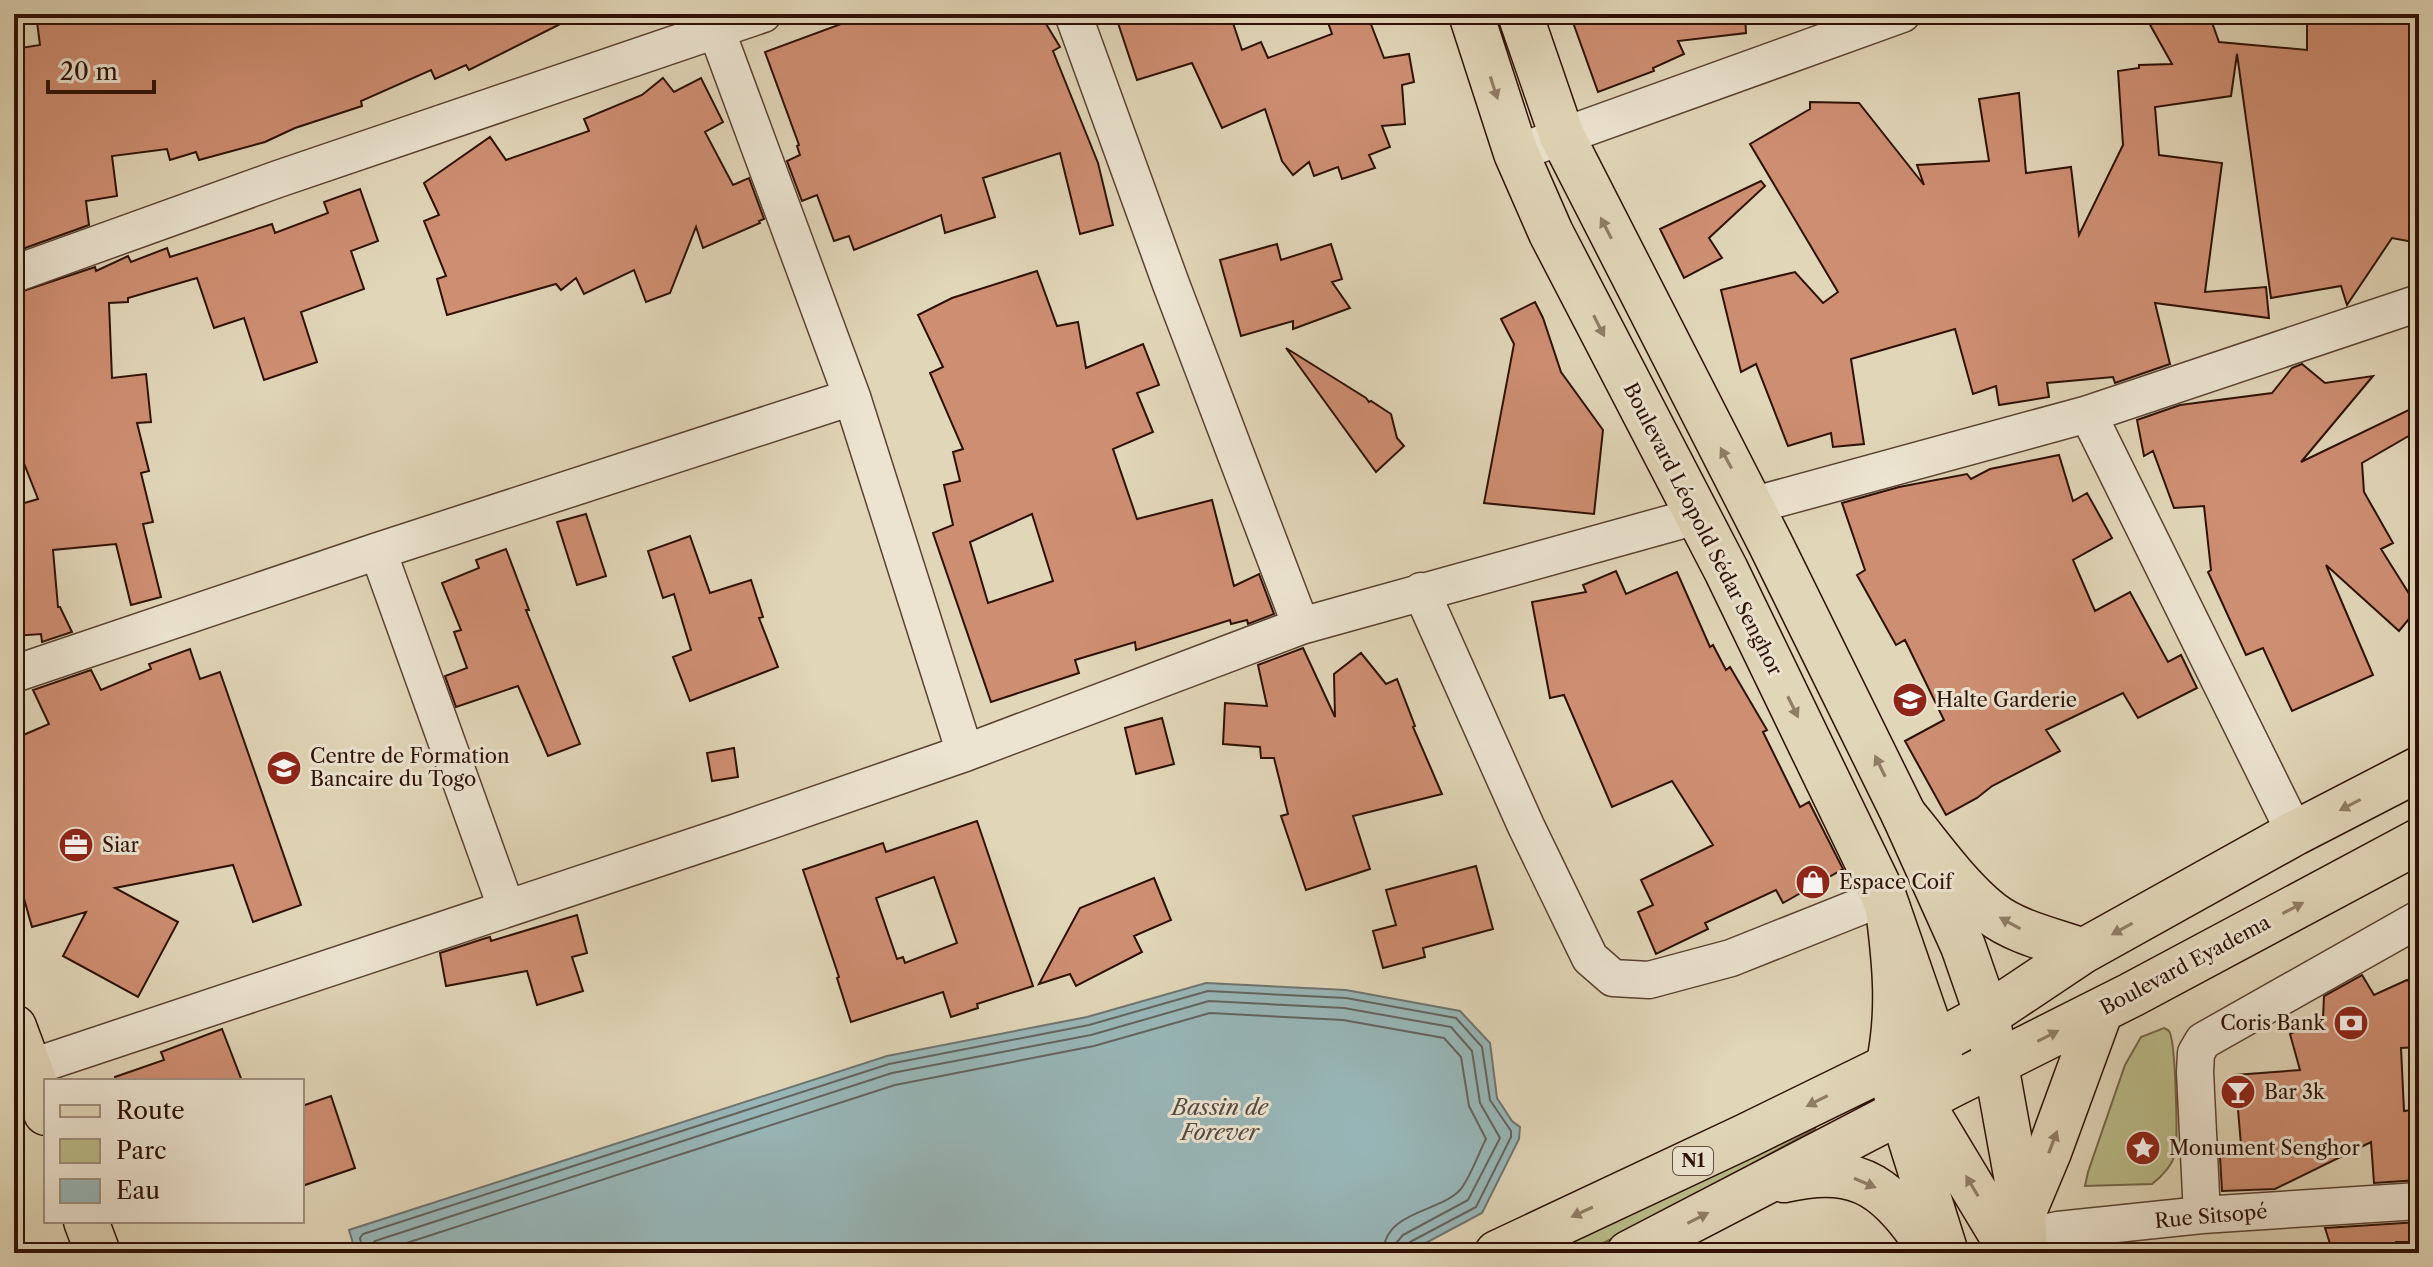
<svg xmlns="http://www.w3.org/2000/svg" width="2433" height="1267" font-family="'Libre Caslon Text',serif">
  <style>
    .green { fill: #babc8a; stroke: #746648; stroke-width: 2 }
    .water { fill: #98b7b9; stroke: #6e7571; stroke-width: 2 }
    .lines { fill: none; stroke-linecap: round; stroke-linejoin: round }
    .shore { stroke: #63645f; stroke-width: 2 }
    .building { fill: #ce8e72; stroke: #2e1105; stroke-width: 2; fill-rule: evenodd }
    .minor-casing { stroke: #5b4232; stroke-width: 39 }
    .major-casing { stroke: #2e1105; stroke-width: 47 }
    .highway-casing { stroke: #2e1105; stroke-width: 47 }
    .minor { stroke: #ece4d1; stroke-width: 36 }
    .major { stroke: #e1d6b8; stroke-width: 44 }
    .highway { stroke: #e1d6b8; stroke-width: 44 }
    .oneway { fill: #907d67 }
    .labels { text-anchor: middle; stroke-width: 6; stroke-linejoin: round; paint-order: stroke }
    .shield { fill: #ece4d1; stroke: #675042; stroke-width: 2 }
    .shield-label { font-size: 18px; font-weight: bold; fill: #2e1105 }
    .street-label { font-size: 20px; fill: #2e1105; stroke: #ece4d1 }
    .poi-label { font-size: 20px; fill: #2e1105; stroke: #ece4d1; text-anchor: start }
    .water-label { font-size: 22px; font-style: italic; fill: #534b44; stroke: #ece4d1 }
  </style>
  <rect width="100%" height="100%" fill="#e1d6b8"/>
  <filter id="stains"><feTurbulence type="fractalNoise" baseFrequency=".0025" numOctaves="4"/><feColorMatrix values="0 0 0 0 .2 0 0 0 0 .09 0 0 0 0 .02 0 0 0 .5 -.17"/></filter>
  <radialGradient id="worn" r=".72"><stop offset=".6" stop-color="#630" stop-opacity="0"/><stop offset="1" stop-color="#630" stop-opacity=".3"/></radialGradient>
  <path class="green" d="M2164,1028C2166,1029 2168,1030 2169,1031C2176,1041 2178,1143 2175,1155C2171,1167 2161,1177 2152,1184L2085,1186L2088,1172L2125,1065L2141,1037Z
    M1816,1124L1815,1129L1648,1221L1583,1253H1548Z"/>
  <path class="water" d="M1206,983L1346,990L1460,1011L1490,1043L1497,1098L1512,1121L1520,1127L1519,1139L1482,1213L1407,1253H356L349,1230L887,1056L1087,1017Z"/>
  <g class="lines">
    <path class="shore" d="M363,1253L360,1238L363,1234L889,1064L1089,1025L1208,991L1346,998L1456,1018L1482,1047L1490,1100L1511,1131V1137L1476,1207L1410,1242L1406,1253
      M373,1253L372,1244L375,1241L892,1073L1091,1035L1209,1001L1344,1008L1451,1027L1472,1051L1480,1103L1500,1138L1468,1200L1403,1235L1397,1242L1396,1253
      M385,1253L388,1249L895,1085L1094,1046L1210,1013L1343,1020L1444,1038L1461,1057L1469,1106L1486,1139C1479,1152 1469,1181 1459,1191C1437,1213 1385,1211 1383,1253"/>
  </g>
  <path class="building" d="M36,14H220L221,20L324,14H580L469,70L466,65L435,79L431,70L361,101L362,106L295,128L265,142L199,160L196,152L170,160L167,149L112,156L117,196L86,201L89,225L14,252V224L20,223L14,160V49L40,45Z
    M868,14H1040L1060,47L1053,51L1098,163L1113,225L1080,234L1060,153L983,178L995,217L945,233L941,215L854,250L849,236L834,241L817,195L802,201L787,161L800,155L797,146L799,145L765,52Z
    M1115,14H1230L1242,50L1261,42L1268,58L1332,34L1325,14H1367L1384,58L1409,54L1414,82L1402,85L1405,124L1382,126L1390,147L1369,155L1375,168L1342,179L1338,167L1314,176L1309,162L1293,175L1282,161L1265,109L1222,128L1192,63L1137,80Z
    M1570,14H1745L1746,33L1678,41L1684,54L1653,68L1654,71L1598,92Z
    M2144,14H2209L2219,42L2307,50V15L2419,14V243L2392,238L2347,305L2341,286L2271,298L2237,54L2231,96L2155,107L2159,155L2222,163L2205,292L2266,287L2269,318L2155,303L2170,364L2115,383L2113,377L2047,383L2049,397L1999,405L1996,386L1973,394L1955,329L1851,359L1864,444L1833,447L1831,433L1788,446L1756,364L1741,372L1721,290L1795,272L1823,303L1838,292L1750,144L1810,109V102L1859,103L1924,185L1917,165L1989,161L1979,99L2019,93L2026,173L2071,167L2079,235L2123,145L2118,71L2139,68V65L2172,64Z
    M663,78L674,92L701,78L723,122L705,132L733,185L749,178L764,219L759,221L760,223L703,248L696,227L670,293L646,302L634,270L584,294L576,278L561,290L556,284L447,315L437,279L446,276L424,221L439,215L424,183L490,137L506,160L589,131L584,119L642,95Z
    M1761,181L1765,186L1709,238L1722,258L1684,278L1660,229Z
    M360,189L378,241L351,251L364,289L301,312L317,362L264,380L244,318L214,328L197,278L128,298V302L109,303L112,378L146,374L151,422L137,423L149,471L141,473L153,522L143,524L161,597L131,605L116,544L53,550L58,607H60L72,632L42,642L41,634L14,636V506L38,499L14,438V294L95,267L96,271L128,256L131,262L167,248L170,257L272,224L275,233L328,213L324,202Z
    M1277,244L1281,260L1331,244L1342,279L1332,282L1350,308L1293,329V321L1241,336L1220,260Z
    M1037,271L1057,326L1078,322L1086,368L1143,344L1159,385L1137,393L1153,432L1113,449L1137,519L1212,500L1234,586L1259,574L1274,614L1248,624L1247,620L1231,624L1230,620L1136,650L1135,642L1075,660L1079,673L991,702L933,533L953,525L944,485L960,481L953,452L963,449L930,373L943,367L918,315L952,298ZM1032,514L1053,581L988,603L970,542Z
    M1535,302L1543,318L1561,372L1603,430L1594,514L1484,503L1514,344L1501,319Z
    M1286,348L1366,398L1369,402L1371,401L1391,414L1397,438L1404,446L1376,472Z
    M2302,364L2325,383L2373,376L2301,462L2419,405V430L2362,463L2364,492L2393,543L2381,549L2418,608L2399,631L2326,565L2373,675L2292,711L2263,648L2246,655L2208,572L2211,570L2204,506L2174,508L2153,451L2144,456L2137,420L2180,405L2272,393L2292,368Z
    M2059,455L2073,501L2087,493L2112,538L2073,560L2095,611L2130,592L2168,662L2181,655L2197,688L2138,718L2123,693L2046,730L2060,751L1992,786L1977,798L1946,815L1905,741L1944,720L1905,640L1896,645L1857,575L1865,570L1842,503L1899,487L1967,474L1971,479L1990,469Z
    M586,514L606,576L577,585L557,522Z
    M690,536L710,593L751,580L763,617L759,618L778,667L690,701L673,657L691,650L674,594L663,598L648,551Z
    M506,549L529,610H526L580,744L548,756L518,686L456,707L445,676L467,668L454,632L461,630L442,583L479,568L476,560Z
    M1616,571L1626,594L1677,572L1710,647L1713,645L1726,670L1730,667L1767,730L1763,732L1800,807L1809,802L1843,869L1783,903L1776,890L1705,923L1708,929L1656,954L1638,912L1653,905L1641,880L1713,845L1672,781L1612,807L1564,695L1550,698L1532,602L1586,592L1583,585Z
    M1303,648L1335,717L1334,674L1361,653L1386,684L1397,679L1415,726L1413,727L1442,794L1353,816L1370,869L1306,890L1281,816L1288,814L1274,758H1261L1260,747L1223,744L1225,703L1267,706L1258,665Z
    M190,649L200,679L220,672L301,905L253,922L233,865L115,888L178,922L138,997L63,956L86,912L32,927L21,888L14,890V739L49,724L33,690L91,670L101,690L151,669L149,664Z
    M1162,718L1174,764L1136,774L1125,728Z
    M734,748L738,777L712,781L707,753Z
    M977,821L1033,986L977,1004L978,1008L951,1017L943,992L851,1022L837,978L839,977L803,870L883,843L886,852ZM934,877L957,943L905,963L903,957L897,959L876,898Z
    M1476,866L1493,929L1423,948L1425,957L1383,968L1373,931L1396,925L1386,890Z
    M1154,878L1171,920L1134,936L1142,952L1076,986L1070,974L1039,984L1080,908Z
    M577,915L587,953L572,957L583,991L537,1005L527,971L446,986L440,953L486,938L490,937L491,941Z
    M2362,975L2374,995L2407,980L2419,989V1047L2401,1048L2404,1111L2419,1109V1180L2374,1183L2371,1142L2275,1189L2222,1191L2220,1157L2242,1156L2235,1075L2300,1070L2290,1034L2323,1018L2324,996Z
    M222,1029L242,1081H116L115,1077L164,1060L161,1052Z
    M331,1096L355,1168L302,1186V1106Z
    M2419,1222V1242H2396V1250L2362,1253H2333L2325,1228Z"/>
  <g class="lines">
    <defs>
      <path id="minor" d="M1073,14L1171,284L1301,626
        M717,32L852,397L965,753
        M1516,153L1902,14
        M14,274L278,179L763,14
        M2088,414L2295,833
        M1751,506L2088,414L2419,303
        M378,551L506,907
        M1421,591L1526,826L1590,958L1613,978L1649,980L1731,958L1884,897
        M14,674L378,551L852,397
        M29,1068L737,832L965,753L1301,626L1697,516
        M2202,1215L2195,1072L2196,1053L2203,1041L2419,919
        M2004,1241L2058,1230L2202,1215L2419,1201"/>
      <path id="major" d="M1471,14L1516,153L1551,233L1726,570L1884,897L1947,1079
        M1520,14L1562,136L1770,543L1904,815L1963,946L1987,1015L2023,1214L2025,1253
        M14,1027L46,1113
        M1897,1062L2012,1253
        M1894,1087L1946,1253
        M86,1221L98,1253"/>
      <path id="highway" d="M1904,815C1931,847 1958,887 1991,913C2017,933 2053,940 2083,951
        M1888,1067C1900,1013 1895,963 1888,909
        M1784,1180C1864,1162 1890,1191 1933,1253
        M2023,1214L2049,1152L2101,1010
        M1497,1253L1746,1136L1934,1044L1987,1015L2083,951L2295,833L2419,769
        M1629,1253L1950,1086L2131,995L2419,841"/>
    </defs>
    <use href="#minor" class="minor-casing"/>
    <use href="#major" class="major-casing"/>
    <use href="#highway" class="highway-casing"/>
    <use href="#minor" class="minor"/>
    <use href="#major" class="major"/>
    <use href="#highway" class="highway"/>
  </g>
  <defs><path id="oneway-solid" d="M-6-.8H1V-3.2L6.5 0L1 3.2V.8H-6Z" transform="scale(2)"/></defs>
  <g class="oneway">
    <use href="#oneway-solid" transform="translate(1494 88) rotate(72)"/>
    <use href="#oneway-solid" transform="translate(1606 228) rotate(-117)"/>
    <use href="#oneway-solid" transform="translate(1599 326) rotate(63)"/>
    <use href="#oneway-solid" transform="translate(1726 458) rotate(-118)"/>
    <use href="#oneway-solid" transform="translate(1793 707) rotate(64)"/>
    <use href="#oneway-solid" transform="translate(1880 766) rotate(-116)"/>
    <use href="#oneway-solid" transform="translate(2350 805) rotate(152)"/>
    <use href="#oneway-solid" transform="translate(2293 908) rotate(-28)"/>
    <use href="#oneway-solid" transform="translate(2010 923) rotate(-151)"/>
    <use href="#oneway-solid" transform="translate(2122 929) rotate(151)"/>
    <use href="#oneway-solid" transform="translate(2048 1036) rotate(-27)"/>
    <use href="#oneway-solid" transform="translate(1817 1101) rotate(153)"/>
    <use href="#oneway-solid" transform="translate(2053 1142) rotate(-69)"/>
    <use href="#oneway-solid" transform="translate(1865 1183) rotate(23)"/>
    <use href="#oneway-solid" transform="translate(1972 1186) rotate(-121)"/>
    <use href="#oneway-solid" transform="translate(1582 1212) rotate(155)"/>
    <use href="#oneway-solid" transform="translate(1698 1218) rotate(-27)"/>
  </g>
  <defs>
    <symbol id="school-disc" viewBox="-11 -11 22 22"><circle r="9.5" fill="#8f2418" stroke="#ece4d1"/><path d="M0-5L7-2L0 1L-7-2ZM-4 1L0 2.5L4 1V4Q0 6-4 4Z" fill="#fff"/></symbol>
    <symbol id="university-disc" viewBox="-11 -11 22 22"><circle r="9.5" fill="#8f2418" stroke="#ece4d1"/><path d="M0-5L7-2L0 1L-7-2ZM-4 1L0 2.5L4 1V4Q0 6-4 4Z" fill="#fff"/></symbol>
    <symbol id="office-disc" viewBox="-11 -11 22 22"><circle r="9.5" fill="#8f2418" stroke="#ece4d1"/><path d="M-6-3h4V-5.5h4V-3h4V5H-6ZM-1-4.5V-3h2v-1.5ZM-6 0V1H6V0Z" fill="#fff"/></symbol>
    <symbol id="shop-disc" viewBox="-11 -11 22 22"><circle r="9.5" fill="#8f2418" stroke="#ece4d1"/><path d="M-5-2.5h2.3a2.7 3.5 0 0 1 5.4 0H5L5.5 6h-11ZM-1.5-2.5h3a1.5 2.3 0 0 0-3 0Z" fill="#fff"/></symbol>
    <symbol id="bank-disc" viewBox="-11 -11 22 22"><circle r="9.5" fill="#8f2418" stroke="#ece4d1"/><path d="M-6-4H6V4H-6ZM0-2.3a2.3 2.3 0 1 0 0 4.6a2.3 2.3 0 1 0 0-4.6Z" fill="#fff"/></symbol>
    <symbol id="bar-disc" viewBox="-11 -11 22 22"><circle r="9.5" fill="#8f2418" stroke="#ece4d1"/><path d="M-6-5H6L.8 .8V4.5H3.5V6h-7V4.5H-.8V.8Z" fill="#fff"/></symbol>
    <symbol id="sight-disc" viewBox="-11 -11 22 22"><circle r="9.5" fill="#8f2418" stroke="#ece4d1"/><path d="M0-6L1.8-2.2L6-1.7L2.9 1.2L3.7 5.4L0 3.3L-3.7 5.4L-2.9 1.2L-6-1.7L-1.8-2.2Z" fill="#fff"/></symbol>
  </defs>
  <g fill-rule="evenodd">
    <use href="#school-disc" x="1890" y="680" width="40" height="40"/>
    <use href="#university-disc" x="264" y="748" width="40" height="40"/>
    <use href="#office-disc" x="56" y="825" width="40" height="40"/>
    <use href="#shop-disc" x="1793" y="862" width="40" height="40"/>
    <use href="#bank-disc" x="2331" y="1003" width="40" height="40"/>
    <use href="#bar-disc" x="2218" y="1072" width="40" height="40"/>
    <use href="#sight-disc" x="2123" y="1128" width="40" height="40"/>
  </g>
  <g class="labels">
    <rect class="shield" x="1673" y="1147" width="40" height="28" rx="6"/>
    <g class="shield-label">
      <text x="1693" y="1167">N1</text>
    </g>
    <g class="street-label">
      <text transform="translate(1703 529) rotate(63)" y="7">Boulevard Léopold Sédar Senghor</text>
      <text transform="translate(2185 965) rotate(-28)" y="7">Boulevard Eyadema</text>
      <text transform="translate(2211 1216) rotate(-5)" y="7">Rue Sitsopé</text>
    </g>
    <g class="poi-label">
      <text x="1936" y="707">Halte Garderie</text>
      <text x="310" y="763">Centre de Formation<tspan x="310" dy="23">Bancaire du Togo</tspan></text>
      <text x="102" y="852">Siar</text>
      <text x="1839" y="889">Espace Coif</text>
      <text x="2325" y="1030" text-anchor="end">Coris Bank</text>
      <text x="2264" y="1099">Bar 3k</text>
      <text x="2169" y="1155">Monument Senghor</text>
    </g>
    <g class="water-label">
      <text x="1220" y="1115">Bassin de<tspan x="1220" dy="25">Forever</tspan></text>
    </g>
  </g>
  <rect width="2433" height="1267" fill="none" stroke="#e1d6b8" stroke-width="48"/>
  <rect x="16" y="16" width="2401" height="1235" fill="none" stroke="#2e1105" stroke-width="4"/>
  <rect x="24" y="24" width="2385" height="1219" fill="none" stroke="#2e1105" stroke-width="2"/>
  <rect x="44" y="1079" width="260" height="144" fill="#ece4d1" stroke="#a0907f" stroke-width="2"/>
  <rect x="60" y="1105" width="40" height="12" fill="#e1d6b8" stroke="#a0907f" stroke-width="2"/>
  <text x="116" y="1119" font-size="24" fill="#2e1105">Route</text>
  <rect x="60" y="1139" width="40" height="24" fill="#babc8a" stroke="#a0907f" stroke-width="2"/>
  <text x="116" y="1159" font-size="24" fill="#2e1105">Parc</text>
  <rect x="60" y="1179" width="40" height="24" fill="#98b7b9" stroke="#a0907f" stroke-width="2"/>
  <text x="116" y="1199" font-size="24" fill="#2e1105">Eau</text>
  <path d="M48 80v12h106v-12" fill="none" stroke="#2e1105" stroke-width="4"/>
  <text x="60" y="80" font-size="24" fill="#2e1105" stroke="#ece4d1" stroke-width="6" paint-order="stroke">20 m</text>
  <rect width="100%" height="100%" filter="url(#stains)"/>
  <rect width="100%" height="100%" fill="url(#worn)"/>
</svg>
